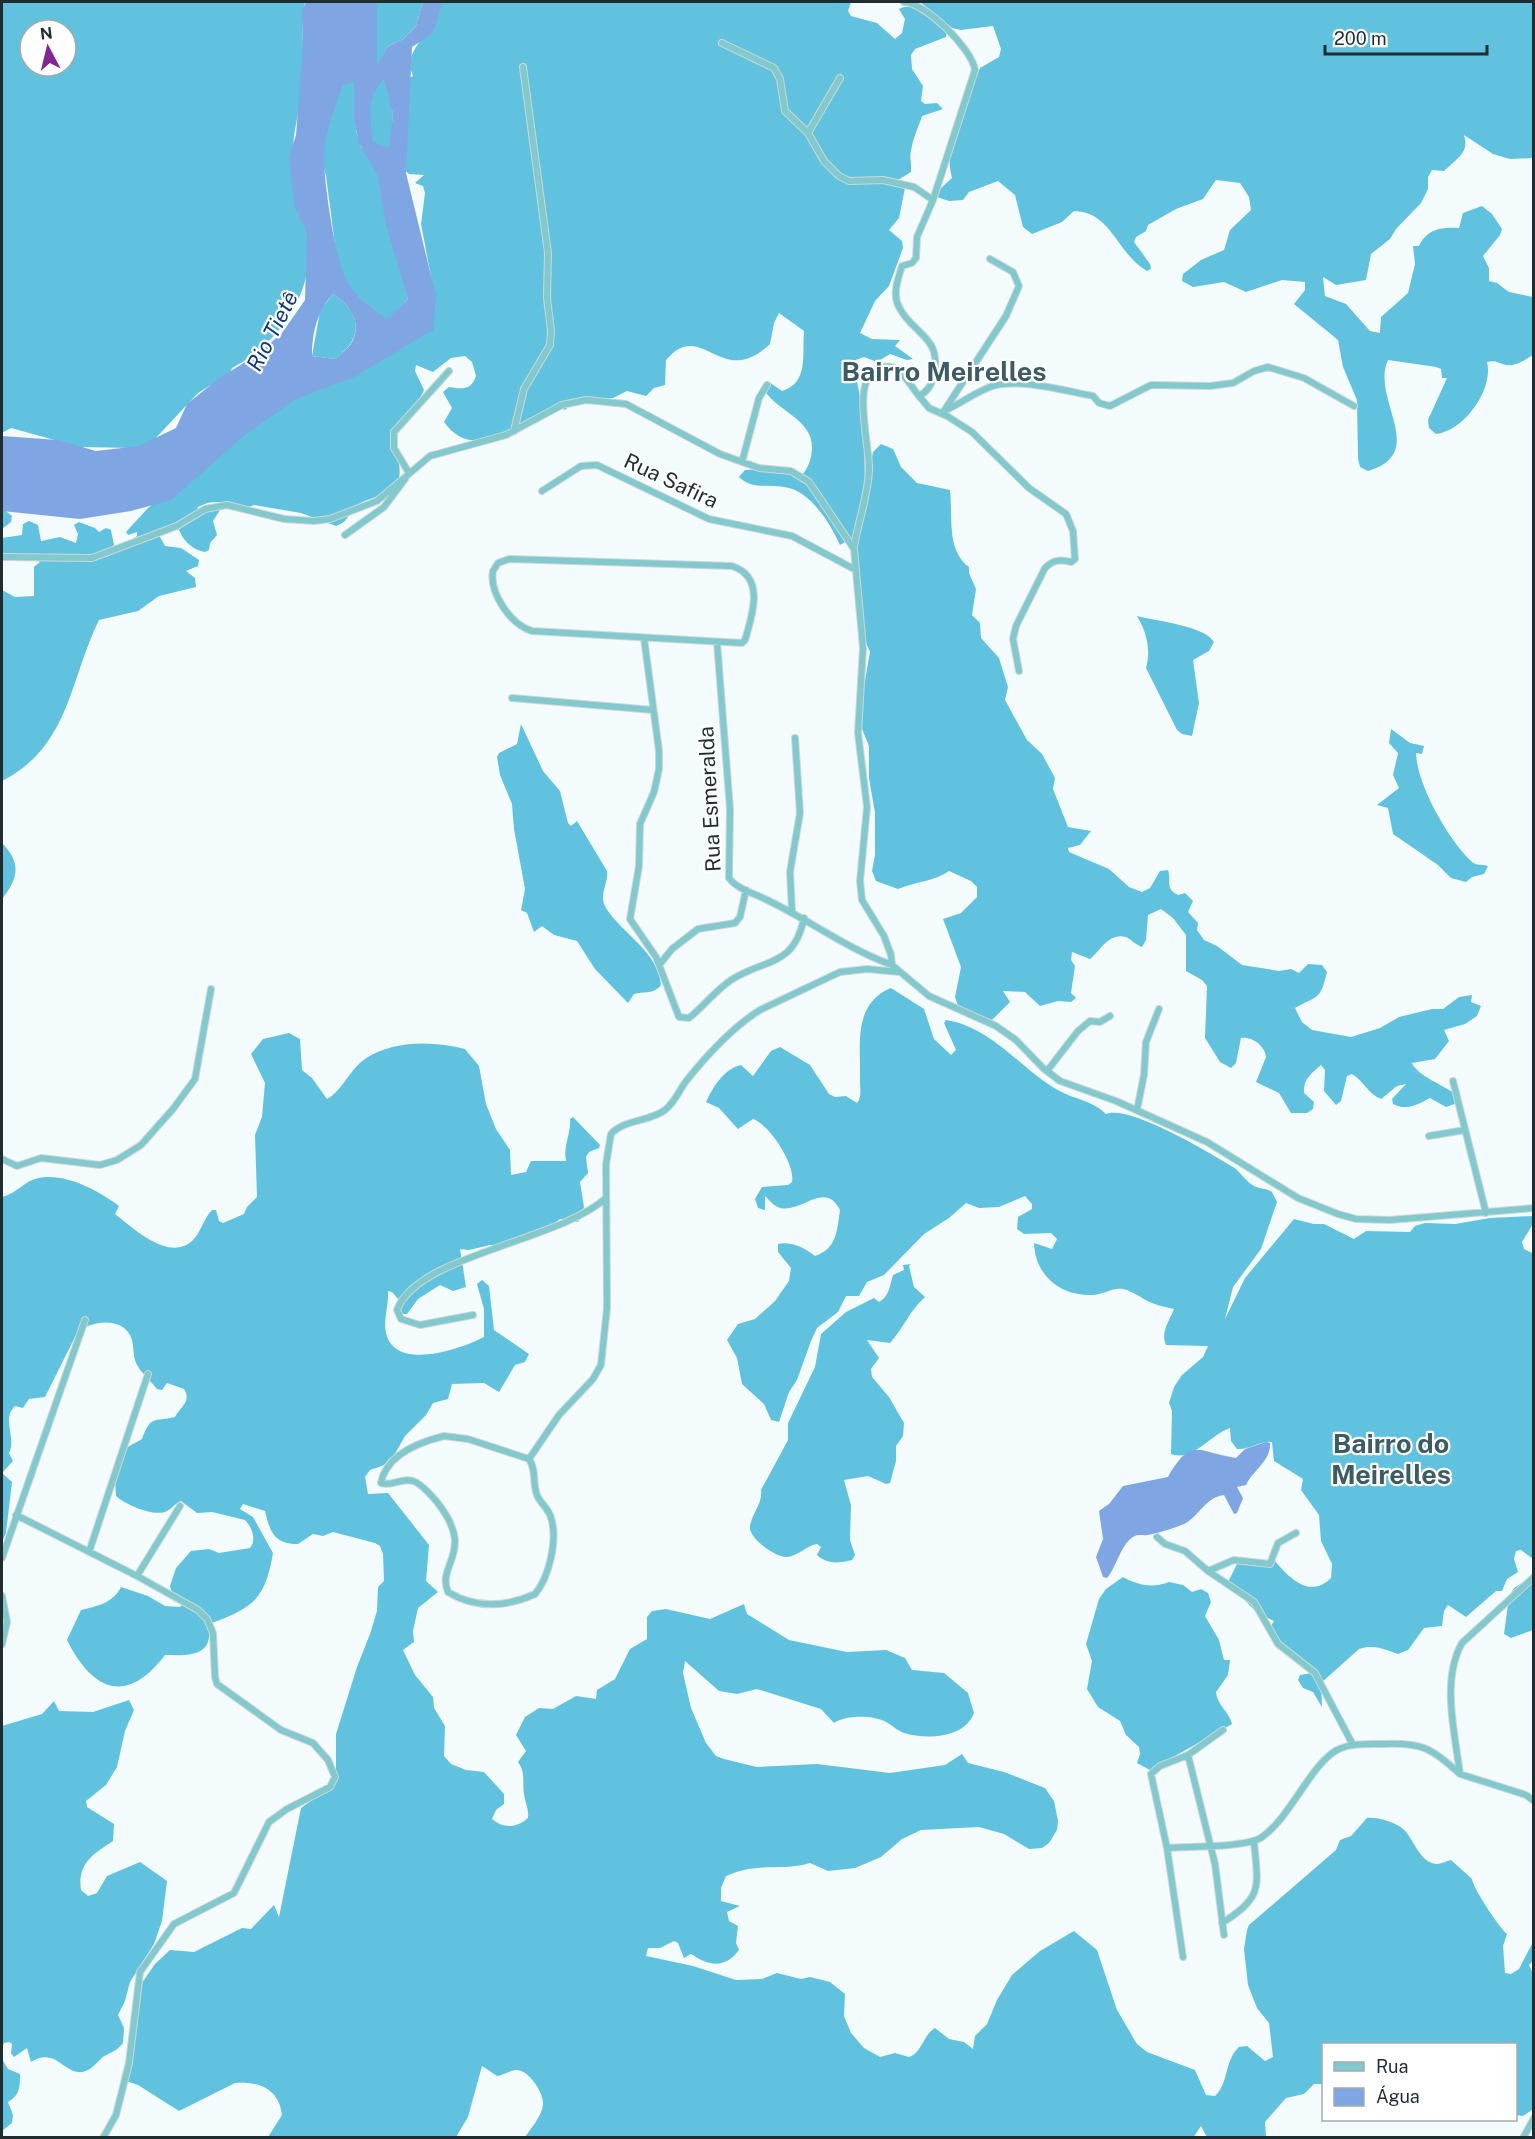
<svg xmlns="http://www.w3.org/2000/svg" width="1535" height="2139" font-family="'Public Sans',sans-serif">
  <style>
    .forest { fill: #60c2de; fill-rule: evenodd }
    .water { fill: #7fa5e3; fill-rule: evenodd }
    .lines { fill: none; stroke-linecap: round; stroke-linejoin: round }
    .street-casing { stroke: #ced6d8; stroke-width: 8 }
    .street { stroke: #81c9cc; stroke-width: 6 }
    .labels { text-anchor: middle; stroke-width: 4.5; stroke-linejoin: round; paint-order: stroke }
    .street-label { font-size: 21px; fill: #1f2c30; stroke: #fff }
    .water-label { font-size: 22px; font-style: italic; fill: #0c3880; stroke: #fff }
    .district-label { font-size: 27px; font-weight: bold; fill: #3d5b64; stroke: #fff }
  </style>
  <rect width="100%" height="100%" fill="#f4fbfd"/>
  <path class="forest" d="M2,2H305C300,28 305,53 303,79C302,106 292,130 293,156C294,184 306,210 309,238C314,293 280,343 232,368L230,373L198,393L153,441L135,448L80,447L11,428L2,433ZM30,30H66V66H30Z
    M377,2H423L416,26L403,39L387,47L377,66Z
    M439,2H851L848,11L851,16L877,23L895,39L902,33L905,19L899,9C916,0 935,21 947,31L946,37L915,49L911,55L912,69L923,86L921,101L925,104L937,103L943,109L922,116C918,128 913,138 911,151C909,158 912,164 911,172L898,180L905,188L899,218L889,230L902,241L903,248L889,286L875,301L860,333L872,339L900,340L895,346L913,359L907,360L890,354L877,362L864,357L853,361L864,417L865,492L873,452L881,444L893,449L901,467L917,483L950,490C953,516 946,550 969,567V573L976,589L972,615L980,623L981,638L999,658L1008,687L1005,700L1027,740L1042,754L1055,778L1053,789L1068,827L1091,831L1080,845L1068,848L1069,852L1109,869L1129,887L1142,892L1150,888L1160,871L1168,870C1172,881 1164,888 1178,895L1185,893L1193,901L1188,912L1198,923L1197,930L1204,940L1217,946L1242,965L1279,971L1291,969L1299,973L1308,964L1322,965L1327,972C1320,1001 1318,995 1295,1008L1302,1022L1312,1030L1351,1037L1380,1028L1399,1017L1432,1009H1443L1459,997L1472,995L1471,1002L1481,1006L1477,1016L1465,1024L1444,1030L1449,1041L1435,1059L1412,1063C1417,1076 1446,1086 1458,1096L1457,1103L1446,1107L1430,1098C1417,1105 1407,1111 1393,1104L1392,1099L1406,1084L1397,1086L1381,1099C1368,1094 1364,1081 1352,1074L1347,1076L1341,1101L1336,1105L1324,1091L1325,1070L1321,1065C1311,1074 1303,1079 1304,1093L1314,1102L1313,1109L1307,1113H1291L1279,1093L1256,1082L1266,1057C1265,1046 1252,1036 1241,1038L1236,1063L1231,1068L1220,1062L1205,1038L1207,986L1202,980L1186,971V935L1173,918L1161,909L1148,915L1146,940L1142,947C1136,945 1132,940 1126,937C1109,932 1100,951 1090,959L1072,952L1071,960L1075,966L1071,993L1076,998L1071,1002L1058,1001L1040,1006L1025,992L1003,991L1010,1002L992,1020L977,1016L958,1006L955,997L961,967L943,919L961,913L977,897V887L971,881L949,871C936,881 914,882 898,889L876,881L872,871L875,855V813L869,778V746L862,729L860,709L870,652L859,627L861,588L853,540L850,539L840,545C830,523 810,490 784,487C768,484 752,490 739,477L745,470L762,469L802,475C809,467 811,459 812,449C813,419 779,413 764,390L769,382L782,391C809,383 802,354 804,331L779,313L774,323L770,344C721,391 702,317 666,360L665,385L654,388L646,396L627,391L613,398L575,402L565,410L558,407L553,414C516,416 477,467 444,422L452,408L443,392L449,387C461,389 471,391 476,376L472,362L465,356L451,358L433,372L416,365L415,371L424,390C421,397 412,412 407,418C404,421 399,424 397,428C387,449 412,467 391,495C381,495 360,500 352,510C346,519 347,522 336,526L301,513L254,505L249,507C230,506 217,496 198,507L197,512L220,510L213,521L217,535L210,543L209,550L205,552C192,550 181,539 178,526L159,535L165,546L181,548L199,560L198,566L186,571L195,578L196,587L159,596L138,611L99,620C69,681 70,746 2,781V590L15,597L34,596V567L40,562L34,559L2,554V538L22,535L23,524L29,521L38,525L41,541L60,537L76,543L78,534L74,525L79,522L95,528L99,532L106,528L111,530L114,545L99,557L109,556L137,536V532L128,535L126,532L148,508L292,388L434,292L421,224L425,193L423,186L415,183L424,175L409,174L356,130L361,147L381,170L408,299L388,319H382L347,286L336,253L326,176L315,136L343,86L354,77L372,84L386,75L393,114L392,125L407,79L413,76C405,57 416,49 425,33C431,23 435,12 439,2Z
    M920,2H1533V158L1510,159L1493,154L1464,135C1470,153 1456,159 1444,171L1432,170L1428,177V189L1421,203L1396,229L1390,239L1371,254L1366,280L1336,285L1323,277L1325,296L1346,304L1370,331L1380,333L1381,317L1408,293L1415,264L1413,246H1419C1427,229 1441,227 1459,228L1463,213L1482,206L1492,214L1502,229L1500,235L1483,256L1489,268V281L1497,283L1509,292L1533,297V355C1526,359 1515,367 1506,365C1497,363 1496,360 1487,362C1494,389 1464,431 1436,434L1429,428L1428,420L1447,378H1442L1441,369L1436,367L1388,360C1370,399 1430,452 1368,471L1360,467L1358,459L1357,400L1343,367L1338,340L1294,304L1305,290V282L1282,280L1246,292L1224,282L1193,287L1182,281L1183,274L1201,260L1224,250L1230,230L1251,210L1249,197L1240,183L1216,180L1203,199L1176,209L1148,225L1146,231L1136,237L1134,242L1150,264L1151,269L1147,271C1116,253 1112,212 1074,211L1062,222L1032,234L1023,227L1015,195L998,181L969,192L963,200L949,201L937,197L940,189L952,178C941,133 965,107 980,68L999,57L1001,49L993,26L961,30L952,28Z
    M333,294C348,304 363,321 352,341C349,348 340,354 336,359L312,356L320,311Z
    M2,508L12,516L11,522L2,529Z
    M1137,616C1157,621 1205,626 1214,642L1209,651L1193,660L1199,703L1192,736L1182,734L1177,730L1146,668C1151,650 1147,633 1137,616Z
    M521,724L543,771L560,791L568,823L571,826L577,821L607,871C609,883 598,895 606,908C622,934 658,951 661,985C653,995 644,991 634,994L628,1003L595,969L577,941L554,935L542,926L534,932L527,913L521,910L525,889L514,829L512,804L500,775L497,757L499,753L517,744Z
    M1391,729L1410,743L1424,746L1422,754L1416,753C1417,785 1448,839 1471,861C1475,866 1482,864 1488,866L1484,874L1472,877L1466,882L1451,878L1438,865L1393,834L1388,808L1377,805L1399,788L1393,775L1398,753L1389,743Z
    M2,843C22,863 18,879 2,899Z
    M891,988L924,1009L934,1039L951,1055L956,1050L944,1023L946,1020C991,1027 1019,1067 1056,1089C1072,1099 1092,1100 1106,1114C1129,1104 1212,1154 1233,1167C1241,1172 1246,1182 1254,1186C1260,1189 1266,1188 1272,1192L1277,1202L1261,1249L1233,1287L1225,1319L1245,1278L1294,1219L1314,1224H1324L1354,1239L1366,1231L1410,1232L1415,1226L1425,1223L1455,1224L1490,1218L1533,1216V1224L1522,1242L1524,1249L1534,1254L1533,1559L1521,1550L1516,1551L1514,1559L1518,1572L1507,1579L1502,1591H1496L1466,1617L1448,1605L1444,1611L1442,1626L1424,1628L1408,1650L1398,1654C1385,1649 1372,1644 1359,1649L1321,1683L1322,1707L1313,1692L1303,1688L1298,1680L1300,1675L1312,1673L1269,1629L1274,1621L1256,1612L1228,1582L1240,1558L1261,1567L1275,1561C1289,1578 1310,1599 1331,1578L1332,1564L1321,1541L1319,1515L1301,1490L1303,1479L1274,1461L1272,1442C1259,1441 1249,1450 1237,1449L1231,1441L1230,1428C1211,1434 1193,1462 1171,1454L1172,1411L1169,1403L1174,1387L1182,1375L1203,1357L1208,1346L1166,1345C1160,1332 1170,1320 1174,1309C1167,1307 1159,1306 1152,1303C1142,1299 1133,1291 1123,1289C1112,1287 1103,1295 1092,1295C1060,1296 1035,1275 1034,1243L1052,1249L1057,1239L1051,1233L1024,1234L1017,1229L1018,1217L1032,1209V1204L1025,1196L999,1207L979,1208L966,1203L949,1218L924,1234L884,1275L867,1282L859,1296H846L838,1312L817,1328L811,1341L797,1380L789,1392L779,1422L771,1420L764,1404L742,1384L737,1358L727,1340L738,1324L755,1319L775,1301L789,1281L791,1268L778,1252V1244C791,1241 805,1248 815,1256C837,1249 837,1230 840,1210C825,1180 802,1213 780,1208C774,1206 770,1201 765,1196V1210L758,1208L755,1199L762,1187L788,1185L792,1182C796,1165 769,1124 753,1119L738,1129L719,1108L706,1102C713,1087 724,1069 741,1065L753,1076L771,1051L780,1047L810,1065L829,1094L835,1097L846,1096L857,1103C862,1096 860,1089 860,1081C861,1046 852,1004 891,988Z
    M289,1033L300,1039L302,1070L312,1078L327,1099C342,1091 350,1069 365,1059C393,1040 434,1041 465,1049L479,1066L486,1104L496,1129L510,1150L511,1175L526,1172L531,1161H566C563,1145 571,1135 570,1119L573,1117L600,1145L599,1148L589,1152L586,1157L588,1173L580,1182L584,1207L578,1222L560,1219L546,1229L501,1247L490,1245L469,1250L460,1249L466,1287L453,1291L440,1285L418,1299L407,1314H399V1300L392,1292L388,1291C389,1305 383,1320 386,1333C395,1372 461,1349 484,1337V1309L477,1284L482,1280L489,1286L494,1330L529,1354L525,1362L515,1365L499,1392L484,1383L452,1384L448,1399L433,1403L426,1415L405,1436L392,1459L382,1466L370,1470L365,1477L368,1494L388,1493L429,1545L426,1581L438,1592L418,1608L413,1631L414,1642L403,1650L415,1675L433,1697L434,1708L445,1726L444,1756L451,1764L466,1770L484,1772L504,1794V1804L496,1810L492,1819C503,1829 517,1828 528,1818C529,1808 525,1803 524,1794C522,1781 526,1773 518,1762L526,1751L516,1735L525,1717L539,1708L553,1709L576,1696L596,1699L597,1690L615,1679L630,1649L647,1639V1617L652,1611L666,1609L710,1619L744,1604L747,1614L789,1640L847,1652L886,1650L905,1658L912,1670L944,1673L968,1693L974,1713C965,1738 927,1740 904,1733C896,1730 891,1724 884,1721C871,1715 845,1715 834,1723L821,1709L757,1689L737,1694L719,1691L685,1661L683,1673L691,1708L706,1743L716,1756L724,1759L757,1767L817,1764L890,1773L945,1765L962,1754L968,1763L1004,1772L1045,1788L1054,1801L1058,1821L1057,1830L1049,1843L1042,1848L1029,1849L1004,1834L979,1827L921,1830L902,1839L881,1857L855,1868L828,1871L810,1863C780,1872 759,1861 726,1876L721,1888V1901L740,1906L727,1912L729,1921L738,1926L736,1943L739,1950C725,1969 709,1966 691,1954L684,1958L678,1943L674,1941L660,1948H648L646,1956L693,1966L736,1980L762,1979L777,1973L801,1979L810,1977L830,1982L845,1994L844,2016L851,2033L864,2048L880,2057L895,2053L909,2057C922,2053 923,2035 935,2028L949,2039L964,2042L973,2049L975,2036L987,2024L997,2000L1012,1975L1040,1951L1074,1931L1097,1950L1117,2010L1137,2044L1147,2052L1195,2070L1206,2095L1215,2096C1229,2083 1224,2061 1239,2047L1247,2046L1265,2061L1273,2057L1269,2023L1257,2008L1248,1985L1244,1949L1247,1930L1249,1925L1336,1850L1340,1840L1351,1836L1367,1818C1377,1817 1395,1822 1403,1829C1414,1838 1419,1863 1437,1864C1441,1864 1446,1861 1451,1860L1472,1879C1473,1888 1500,1929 1507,1934L1503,1946L1505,1973L1511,1974L1519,1969L1533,1942V1961L1529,1965L1534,1976L1532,2110L1523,2116L1516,2115V2044H1324L1323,2084H1314L1304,2094L1286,2098L1265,2122L1266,2137H1207L1201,2126L1193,2138L525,2137C532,2127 542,2116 543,2104C544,2093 528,2068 515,2070C509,2071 504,2075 497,2076L482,2066L468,2117L456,2137H268L282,2115C279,2089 259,2081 235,2083L179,2111L138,2085L126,2081L139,1987L155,1964L170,1950L194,1952L242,1928L251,1929L274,1905L279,1917L301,1808L330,1787L336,1776V1734L357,1667L370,1634L377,1611L378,1587L384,1581L383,1554L380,1546L375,1543L333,1532L323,1536L313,1534L298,1544C274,1544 270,1532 265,1511L243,1504L240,1509L253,1517L273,1553C265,1599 254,1607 212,1623C209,1629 210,1636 208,1642C202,1658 178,1655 165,1655C127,1705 93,1692 67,1640L81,1610C98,1606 113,1603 121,1587L148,1596L165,1606L180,1607L182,1604L172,1593L170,1586L176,1568L191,1551L209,1549L219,1553L250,1548C257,1540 252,1527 245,1520L212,1512L197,1513L181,1501C174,1504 171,1510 165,1512C152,1516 126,1505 116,1496L115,1479L126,1448L142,1439C151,1415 153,1422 175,1417C180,1407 192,1402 184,1389L167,1383L162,1390L157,1389C151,1381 140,1372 136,1363C133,1356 134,1348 132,1340C125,1316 91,1320 77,1333L45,1397L29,1399L23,1408L15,1406C1,1419 17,1439 9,1453L13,1461L2,1473V1197C17,1193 24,1182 35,1179C63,1171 97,1190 119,1206L115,1214C133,1228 169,1262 192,1241C201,1233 203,1219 212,1210H216L219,1221L223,1223L244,1214L247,1207L257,1197L255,1135L262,1117L265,1083L251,1054L263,1039Z
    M911,1264L909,1266L914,1287L925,1297C910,1310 903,1329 890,1343L867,1340L879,1358L871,1369L872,1377L889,1397L904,1423L903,1436L896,1446V1461L890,1483L886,1484L868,1476L844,1480L851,1505L850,1540L855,1555L852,1560C839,1563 828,1565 817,1555L821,1547L817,1544C806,1546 798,1556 787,1557C776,1558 748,1538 750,1526C752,1513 763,1503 761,1490L788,1440V1423L815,1367L821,1334L846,1312L874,1298L879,1302C889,1297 890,1285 893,1275L904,1270L903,1265Z
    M2,1473L12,1482L6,1533L2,1542Z
    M1533,1576V1630L1511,1638L1504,1634L1509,1597L1514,1588Z
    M1123,1577C1139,1586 1154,1588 1169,1582L1183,1585L1192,1592L1201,1589L1208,1593L1211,1602L1205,1616L1219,1640L1224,1660H1230L1228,1675L1216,1692C1218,1707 1229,1711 1232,1724L1150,1770L1137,1763L1140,1754L1139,1747L1126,1735L1120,1721L1098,1707L1087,1689L1092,1661L1086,1644L1099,1599L1106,1589Z
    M129,1700L134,1710L125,1731L117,1767L106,1785L86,1801L87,1807L114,1824L113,1841C93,1854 77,1864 81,1890L88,1896L97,1893L107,1876L140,1862L167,1881L162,1921L154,1944L130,1982L125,2001L118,2015L124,2028L123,2043C117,2051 111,2052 103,2057C98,2061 94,2067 88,2070C65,2081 59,2045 31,2062L27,2048L14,2057L11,2053L12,2044L9,2042L4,2043L2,2048V1726L42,1714L54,1701L59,1711L93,1712Z
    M2,2059L8,2069L20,2074C20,2087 20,2095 8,2102L13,2115L12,2123L2,2131Z"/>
  <path class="water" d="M306,2H377V65L387,47L403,39L416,26L423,2H442L433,33L412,47L406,173L436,296L433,330L352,378L296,399L246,434L171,500L131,511L80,519L2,511V436L58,440L96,451L139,446L176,428L187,404L218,379L255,356L282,333L305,300L307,233L295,207L289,157L296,135L303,47L302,11ZM384,79L393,114L389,148L373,142C370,117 365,99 384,79ZM354,81V118L359,143L378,176L386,225L408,299L387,319C372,309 356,297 347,281C335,261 325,187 324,162C323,138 334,108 343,86ZM333,294C348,304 363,321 352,342C349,348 340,354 336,359L312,356C312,332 317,312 333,294Z
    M1266,1442L1270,1443C1271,1461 1253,1470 1246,1485L1237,1487L1243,1498L1237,1513L1234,1514L1224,1495C1204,1498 1200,1516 1184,1524C1174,1528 1159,1533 1148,1535C1144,1536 1138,1534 1135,1536C1121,1542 1117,1567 1107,1578L1103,1577L1096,1557L1103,1539L1099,1511L1109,1504L1123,1486L1168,1477C1192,1435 1199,1453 1236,1458L1245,1449Z"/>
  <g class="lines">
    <defs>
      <path id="street" d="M722,43L774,68L780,79L785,111L808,133L824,161L839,176L849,181L883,180L914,187L933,200
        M808,133L840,78
        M919,396L929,408L947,416L972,432L1029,488L1066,514L1073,531L1075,559L1071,562C1060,559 1053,560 1045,568L1016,626L1013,639L1019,671
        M944,411C960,404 974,393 990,387C1016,377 1066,391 1093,396L1099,403L1110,406L1151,385L1210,386L1233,383L1254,371L1268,367L1304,378L1354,406
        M944,411L1006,316L1019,286L1013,272L990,259
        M514,431L524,389L550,345L551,331L547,298L548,253L523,67
        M742,462L759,398L767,385
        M409,473L394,448V432L449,371
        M542,491L581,466L597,465L709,519L792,536L856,570
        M345,535L384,507L405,479
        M854,547C858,521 868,497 869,470C870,445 851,380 877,369C899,359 907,382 919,396C928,391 932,385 934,374C942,336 912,334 899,307C892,294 898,279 902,266L912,263L916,258L917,237L933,200L975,70C972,49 926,3 904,2
        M2,557L92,558L177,526L205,509L227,505L284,519L314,521L330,519L377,501L430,456L506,435L562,405L586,400L626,404L720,454L759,468L791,471L809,482L854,549L863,648L858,733L867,807L860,881L862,900L884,936L891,955L892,965L929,996L996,1026L1016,1040L1043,1068L1060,1081L1116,1101L1207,1142L1298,1198L1338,1214L1356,1219L1390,1220L1534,1208
        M509,559L732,566C766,577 752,616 745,640L742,643L532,631C511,625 489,593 493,571L498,563Z
        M644,638L659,751V769L654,792L640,824L639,866L630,919L656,957L679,1017L689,1018C704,1006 715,991 731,980C766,958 794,967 804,918
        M717,642L730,809L729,878C737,889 753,893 765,899C808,919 847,949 892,965
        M512,698L653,710
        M792,911L790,872L800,813L795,738
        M659,965L672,949L698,929L735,923L740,917L746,890
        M1047,1071L1078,1031L1090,1021L1100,1022L1110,1016
        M1453,1081L1486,1213
        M1137,1110L1144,1075L1146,1042L1159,1009
        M1429,1136L1465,1130
        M2,1159L17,1166L41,1158L100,1165L117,1160L141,1145L173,1109L195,1079L211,989
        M473,1315L420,1325L401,1319L397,1310C417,1255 557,1242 606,1198
        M444,1436L468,1439L529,1459C537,1471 532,1482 537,1495C540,1503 549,1509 551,1518C558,1539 549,1578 535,1594C507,1607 475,1609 448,1592C436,1563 477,1553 437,1502C431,1495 422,1484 413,1481C402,1477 391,1487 381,1483C386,1455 420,1442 444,1436Z
        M529,1459L559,1415L593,1379L601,1365L607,1308L606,1164L611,1134C625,1119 649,1122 665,1110C676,1101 679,1090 687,1080C707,1055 733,1027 760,1010L840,972L867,969L899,972
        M16,1515L137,1576L198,1610L207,1619L213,1633L215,1677L217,1684L281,1730L313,1743L328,1760L335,1777L330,1787L287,1809L269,1822L234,1893L174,1924L140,1972L129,2063L116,2115L103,2138
        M1157,1537L1165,1544L1185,1551L1208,1571L1254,1602L1278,1644L1315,1673L1353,1745
        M89,1552L148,1374
        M2,1558L85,1320
        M1208,1571L1234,1560L1270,1564L1278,1543L1296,1533
        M137,1576L180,1506
        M1534,1577L1462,1643C1441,1680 1455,1734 1460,1774L1526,1795L1534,1801
        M2,1596L7,1622L2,1644
        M1188,1755L1215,1864L1224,1935
        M1167,1848C1188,1846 1247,1848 1262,1837C1290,1818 1311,1764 1337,1750C1351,1743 1367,1744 1382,1744C1422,1742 1431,1748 1460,1774
        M1222,1923C1264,1897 1258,1886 1254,1842
        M1183,1957L1167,1848L1151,1774L1160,1766L1188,1755L1223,1730
        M1523,2138L1534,2118"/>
    </defs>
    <use href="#street" class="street-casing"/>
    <use href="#street" class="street"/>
  </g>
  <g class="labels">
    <g class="street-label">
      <text transform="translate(671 481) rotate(25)" y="7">Rua Safira</text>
      <text transform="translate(710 799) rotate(-93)" y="7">Rua Esmeralda</text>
    </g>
    <g class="water-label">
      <text transform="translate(272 331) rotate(-63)" y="8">Rio Tietê</text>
    </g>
    <g class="district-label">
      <text x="944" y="381">Bairro Meirelles</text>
      <text x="1391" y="1453">Bairro do<tspan x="1391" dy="31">Meirelles</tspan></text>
    </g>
  </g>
  <rect width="1535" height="2139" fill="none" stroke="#1f2c30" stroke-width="6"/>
  <rect x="1322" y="2043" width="195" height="78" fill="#ffffff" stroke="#a5abac" stroke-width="1.5"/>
  <rect x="1334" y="2062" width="30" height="9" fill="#81c9cc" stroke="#a5abac" stroke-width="1.5"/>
  <text x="1376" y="2073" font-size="18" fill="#1f2c30">Rua</text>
  <rect x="1334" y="2088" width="30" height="18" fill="#7fa5e3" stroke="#a5abac" stroke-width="1.5"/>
  <text x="1376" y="2103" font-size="18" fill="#1f2c30">Água</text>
  <g transform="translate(48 48) rotate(353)"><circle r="28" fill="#ffffff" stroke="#a5abac" stroke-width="1.5"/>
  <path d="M0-4.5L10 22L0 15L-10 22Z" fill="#812692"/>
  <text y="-9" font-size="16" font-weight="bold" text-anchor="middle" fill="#1f2c30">N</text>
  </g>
  <path d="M1325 45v9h162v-9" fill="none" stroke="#1f2c30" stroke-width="3"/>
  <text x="1334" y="45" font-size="18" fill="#1f2c30" stroke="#ffffff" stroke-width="4.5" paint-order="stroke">200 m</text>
</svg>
